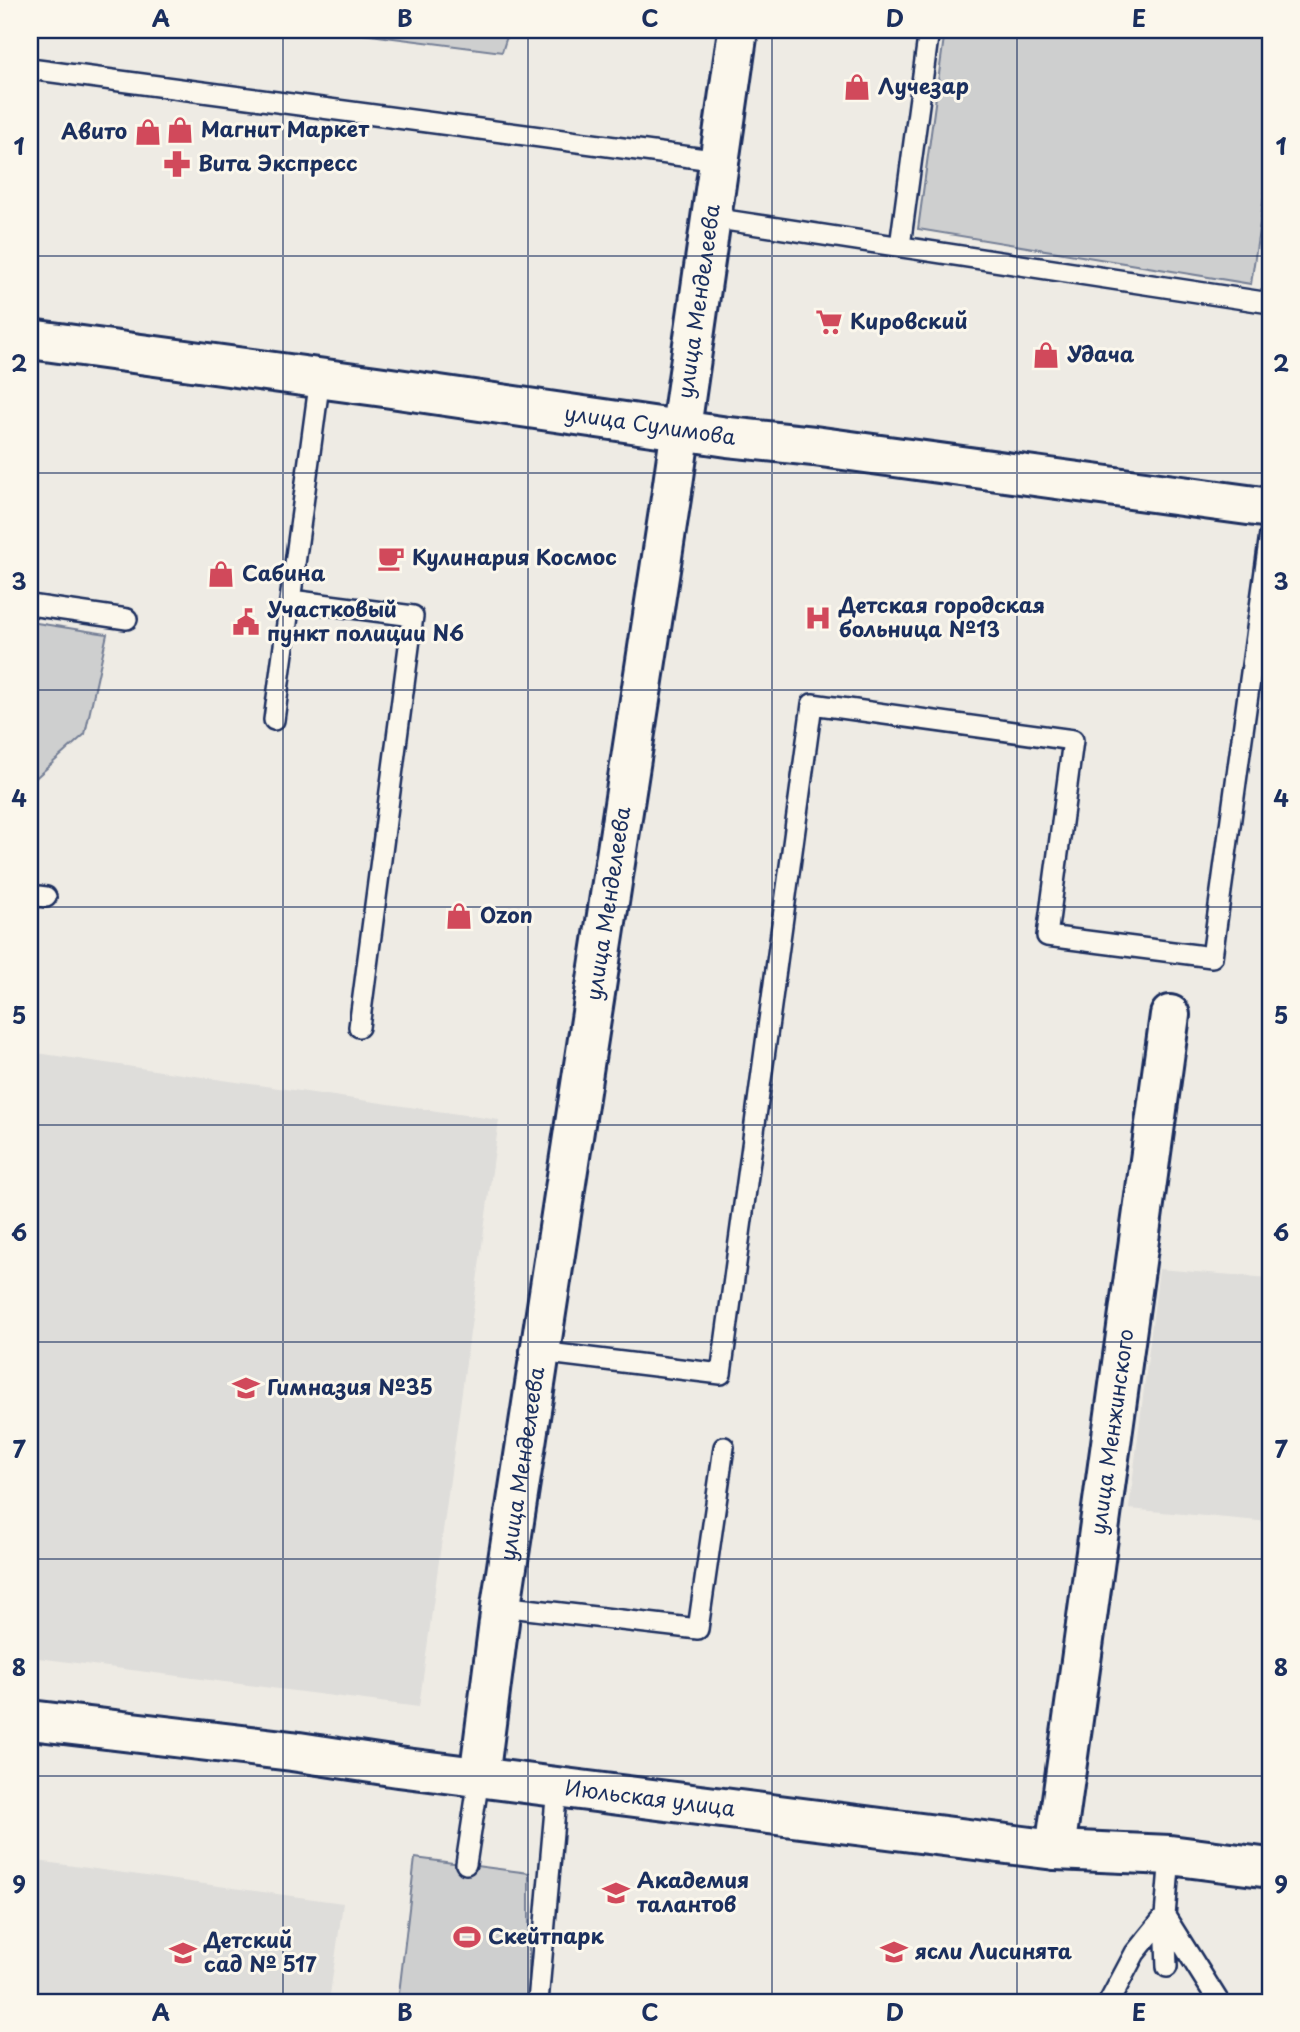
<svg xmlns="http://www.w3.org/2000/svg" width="1300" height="2032" font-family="'Playpen Sans',sans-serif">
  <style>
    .built { fill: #deddda }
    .green { fill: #cecfcf; stroke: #747f96; stroke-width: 2 }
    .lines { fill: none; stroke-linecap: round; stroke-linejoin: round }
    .service-casing { stroke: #1b2f5e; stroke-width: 24 }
    .minor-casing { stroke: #1b2f5e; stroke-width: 44 }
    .secondary-casing { stroke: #1b2f5e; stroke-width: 44 }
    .service { stroke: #fbf7ec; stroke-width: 19 }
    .minor { stroke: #fbf7ec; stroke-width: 38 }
    .secondary { stroke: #fbf7ec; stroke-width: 38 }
    .grid { fill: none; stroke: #1b2f5e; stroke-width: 2; stroke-opacity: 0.55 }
    .labels { text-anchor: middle; stroke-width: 6; stroke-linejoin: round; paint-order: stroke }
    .poi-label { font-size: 21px; font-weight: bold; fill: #1b2f5e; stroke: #fbf7ec; text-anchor: start }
    .street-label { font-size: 21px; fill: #1b2f5e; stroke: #fbf7ec }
    .neatline { fill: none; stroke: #1b2f5e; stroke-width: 2.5 }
    .grid-label { font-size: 23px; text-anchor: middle; font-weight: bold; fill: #1b2f5e }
  </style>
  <rect width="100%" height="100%" fill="#eeebe4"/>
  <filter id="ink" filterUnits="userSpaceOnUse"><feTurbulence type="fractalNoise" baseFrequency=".0143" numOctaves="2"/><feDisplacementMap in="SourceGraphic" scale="14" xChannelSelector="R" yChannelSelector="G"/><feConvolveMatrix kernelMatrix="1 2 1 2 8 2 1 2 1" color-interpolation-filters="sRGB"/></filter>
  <g filter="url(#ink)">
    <path class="built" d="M30,1052L499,1120L419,1707L30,1657Z
      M1159,1269L1270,1278V1522L1129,1509Z
      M30,1860L343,1903L329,2002H30Z"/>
    <path class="green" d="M331,30H509L502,52Z
      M945,30H1270V157L1251,284L918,229Z
      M30,622L107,634L85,734L30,783Z
      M415,1858L529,1873V2002H398Z"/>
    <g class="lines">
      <defs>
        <path id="service" d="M30,69L720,161
          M712,218L1270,303
          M900,246L929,30
          M291,600L413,616L359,1027
          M30,605L127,619
          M274,720L320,378
          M30,895L46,897
          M540,1352L721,1374L812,704L1073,740L1047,936L1212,957L1270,534
          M501,1606L698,1629L724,1447
          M1170,1855L1165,1916L1219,2002
          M466,1864L479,1778
          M1165,1917L1167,1967
          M538,2002L557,1787
          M1109,2002L1135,1953L1165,1916"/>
        <g id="minor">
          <path id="s1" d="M30,1720L292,1751L398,1767L1055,1850L1170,1855L1270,1868"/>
          <path id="s2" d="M479,1778L501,1606L671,498L738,30"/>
          <path id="s3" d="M1055,1850L1170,1015"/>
        </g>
        <g id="secondary">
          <path id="s4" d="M30,339L384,387L728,437L814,446L1270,508"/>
        </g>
      </defs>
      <use href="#service" class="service-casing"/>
      <use href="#minor" class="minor-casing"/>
      <use href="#secondary" class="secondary-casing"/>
      <use href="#service" class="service"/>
      <use href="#minor" class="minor"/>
      <use href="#secondary" class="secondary"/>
    </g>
  </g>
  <path class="grid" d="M283,30V2002M528,30V2002M772,30V2002M1017,30V2002M30,256H1270M30,473H1270M30,690H1270M30,907H1270M30,1125H1270M30,1342H1270M30,1559H1270M30,1776H1270"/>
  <defs>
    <symbol id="shop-bare" viewBox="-9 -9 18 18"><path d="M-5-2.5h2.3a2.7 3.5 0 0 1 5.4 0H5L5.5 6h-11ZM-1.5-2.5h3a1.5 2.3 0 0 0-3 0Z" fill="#d1495b" stroke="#fbf7ec" stroke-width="2.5" paint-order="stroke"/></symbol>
    <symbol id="pharmacy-bare" viewBox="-9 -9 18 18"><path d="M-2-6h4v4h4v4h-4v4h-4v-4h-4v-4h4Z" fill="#d1495b" stroke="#fbf7ec" stroke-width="2.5" paint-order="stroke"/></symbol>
    <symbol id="supermarket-bare" viewBox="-9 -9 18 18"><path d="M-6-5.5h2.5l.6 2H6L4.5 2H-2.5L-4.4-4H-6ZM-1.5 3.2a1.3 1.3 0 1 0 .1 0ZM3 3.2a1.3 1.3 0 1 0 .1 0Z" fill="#d1495b" stroke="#fbf7ec" stroke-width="2.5" paint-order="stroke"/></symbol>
    <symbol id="cafe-bare" viewBox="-9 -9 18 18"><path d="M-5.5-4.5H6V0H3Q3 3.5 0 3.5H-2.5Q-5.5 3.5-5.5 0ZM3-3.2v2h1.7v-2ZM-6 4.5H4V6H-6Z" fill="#d1495b" stroke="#fbf7ec" stroke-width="2.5" paint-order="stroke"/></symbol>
    <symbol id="hospital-bare" viewBox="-9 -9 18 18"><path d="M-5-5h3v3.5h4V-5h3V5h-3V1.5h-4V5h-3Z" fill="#d1495b" stroke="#fbf7ec" stroke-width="2.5" paint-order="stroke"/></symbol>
    <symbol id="civic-bare" viewBox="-9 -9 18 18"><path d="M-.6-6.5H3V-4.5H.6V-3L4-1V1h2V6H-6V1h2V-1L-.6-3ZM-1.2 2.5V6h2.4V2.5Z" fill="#d1495b" stroke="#fbf7ec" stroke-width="2.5" paint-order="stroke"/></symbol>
    <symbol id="school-bare" viewBox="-9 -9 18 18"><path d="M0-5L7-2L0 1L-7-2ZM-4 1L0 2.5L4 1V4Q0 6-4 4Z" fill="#d1495b" stroke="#fbf7ec" stroke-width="2.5" paint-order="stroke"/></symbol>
    <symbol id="stadium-bare" viewBox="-9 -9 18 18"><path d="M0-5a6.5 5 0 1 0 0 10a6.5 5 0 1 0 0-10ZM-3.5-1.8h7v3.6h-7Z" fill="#d1495b" stroke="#fbf7ec" stroke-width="2.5" paint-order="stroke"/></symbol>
  </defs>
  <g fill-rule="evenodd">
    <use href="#shop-bare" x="838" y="68" width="38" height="38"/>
    <use href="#shop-bare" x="161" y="111" width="38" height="38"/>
    <use href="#shop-bare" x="129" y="113" width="38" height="38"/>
    <use href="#pharmacy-bare" x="158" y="145" width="38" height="38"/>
    <use href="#supermarket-bare" x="810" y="303" width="38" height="38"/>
    <use href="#shop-bare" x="1027" y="336" width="38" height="38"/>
    <use href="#cafe-bare" x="372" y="539" width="38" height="38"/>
    <use href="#shop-bare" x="202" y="555" width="38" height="38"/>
    <use href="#hospital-bare" x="799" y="599" width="38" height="38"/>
    <use href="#civic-bare" x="227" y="603" width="38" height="38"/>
    <use href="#shop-bare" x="440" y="897" width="38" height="38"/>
    <use href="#school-bare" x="227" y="1369" width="38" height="38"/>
    <use href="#school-bare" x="597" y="1874" width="38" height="38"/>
    <use href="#stadium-bare" x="448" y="1918" width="38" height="38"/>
    <use href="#school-bare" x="875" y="1933" width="38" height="38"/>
    <use href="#school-bare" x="164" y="1934" width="38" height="38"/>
  </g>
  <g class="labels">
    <g class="poi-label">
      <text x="878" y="94">Лучезар</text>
      <text x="201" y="137">Магнит Маркет</text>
      <text x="127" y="139" text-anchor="end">Авито</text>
      <text x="198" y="171">Вита Экспресс</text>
      <text x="850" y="329">Кировский</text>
      <text x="1067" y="362">Удача</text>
      <text x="412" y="565">Кулинария Космос</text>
      <text x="242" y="581">Сабина</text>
      <text x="839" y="613">Детская городская<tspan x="839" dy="24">больница №13</tspan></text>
      <text x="267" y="617">Участковый<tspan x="267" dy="24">пункт полиции N6</tspan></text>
      <text x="480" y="923">Ozon</text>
      <text x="267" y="1395">Гимназия №35</text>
      <text x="637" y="1888">Академия<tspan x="637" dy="24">талантов</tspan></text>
      <text x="488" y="1944">Скейтпарк</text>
      <text x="204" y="1948">Детский<tspan x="204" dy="24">сад № 517</tspan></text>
      <text x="915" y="1959">ясли Лисинята</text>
    </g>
    <g class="street-label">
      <text dy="7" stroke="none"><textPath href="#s2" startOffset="1493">улица Менделеева</textPath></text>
      <text dy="7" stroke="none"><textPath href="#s4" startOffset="626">улица Сулимова</textPath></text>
      <text dy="7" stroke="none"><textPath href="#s2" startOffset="884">улица Менделеева</textPath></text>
      <text dy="7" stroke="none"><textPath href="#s3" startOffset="422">улица Менжинского</textPath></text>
      <text dy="7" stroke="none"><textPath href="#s2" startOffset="317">улица Менделеева</textPath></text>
      <text dy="7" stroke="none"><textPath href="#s1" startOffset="625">Июльская улица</textPath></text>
    </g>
  </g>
  <rect width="1300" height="2032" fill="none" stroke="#fbf7ec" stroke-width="77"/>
  <rect x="38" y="38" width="1224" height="1956" class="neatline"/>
  <g class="grid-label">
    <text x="161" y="27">A</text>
    <text x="405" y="27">B</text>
    <text x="650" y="27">C</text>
    <text x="895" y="27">D</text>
    <text x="1139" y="27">E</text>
    <text x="19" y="155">1</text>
    <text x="1281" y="155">1</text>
    <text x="19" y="372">2</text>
    <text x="1281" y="372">2</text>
    <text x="19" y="590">3</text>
    <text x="1281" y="590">3</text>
    <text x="19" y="807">4</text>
    <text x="1281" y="807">4</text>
    <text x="19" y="1024">5</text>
    <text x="1281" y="1024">5</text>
    <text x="19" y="1241">6</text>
    <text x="1281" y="1241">6</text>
    <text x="19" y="1458">7</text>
    <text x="1281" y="1458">7</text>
    <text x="19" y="1676">8</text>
    <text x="1281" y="1676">8</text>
    <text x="19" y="1893">9</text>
    <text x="1281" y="1893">9</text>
    <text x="161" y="2021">A</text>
    <text x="405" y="2021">B</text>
    <text x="650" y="2021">C</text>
    <text x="895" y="2021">D</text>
    <text x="1139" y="2021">E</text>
  </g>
</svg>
